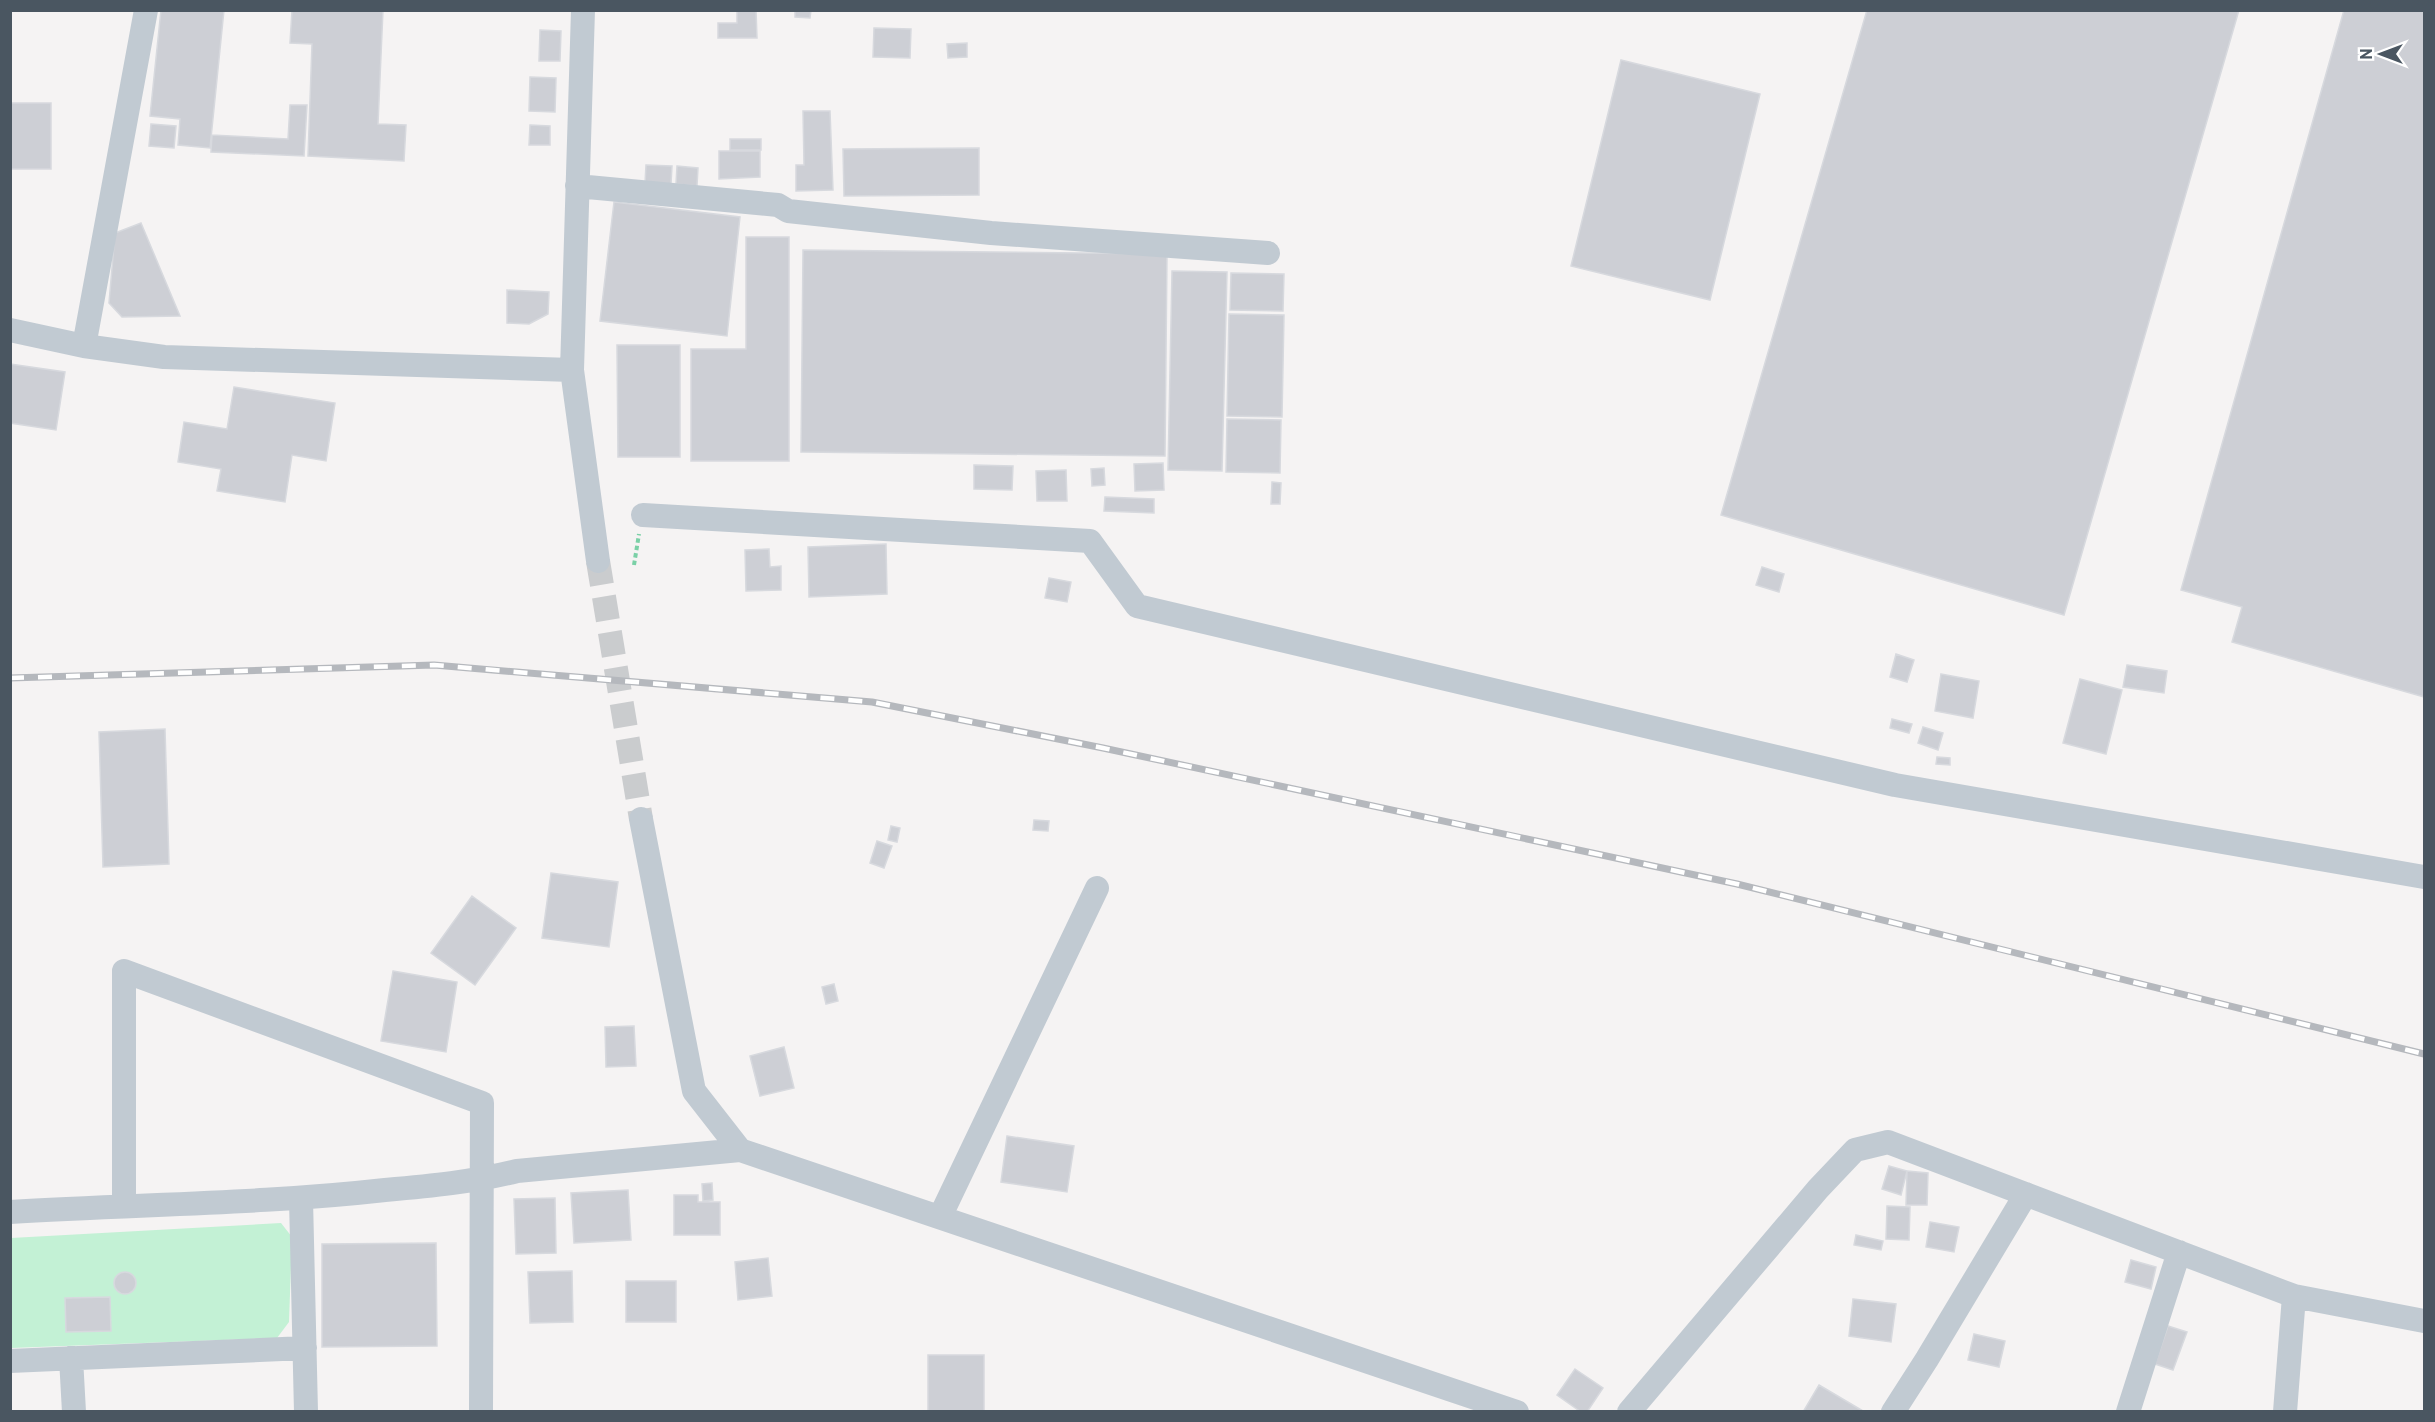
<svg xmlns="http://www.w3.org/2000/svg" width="2435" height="1422" font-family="Overpass,sans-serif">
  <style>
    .green { fill: #c3f1d5 }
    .building { fill: #cdcfd5; stroke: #d7d9de; stroke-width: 1.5 }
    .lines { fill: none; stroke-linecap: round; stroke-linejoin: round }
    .minor-tunnel { stroke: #caccce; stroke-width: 24; stroke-dasharray: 24 12; stroke-linecap: butt }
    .path { stroke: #7ad0a6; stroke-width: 4; stroke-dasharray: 4.5 3; stroke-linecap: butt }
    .minor { stroke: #c1cad2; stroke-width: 24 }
    .rail-casing { stroke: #b5b8bd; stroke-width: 7 }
    .rail { stroke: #fff; stroke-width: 4.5; stroke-dasharray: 14; stroke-linecap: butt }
  </style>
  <rect width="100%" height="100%" fill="#f5f3f3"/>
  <path class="green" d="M281,1223L292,1237L289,1322L277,1338L11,1348V1238Z"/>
  <path class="building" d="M161,10H224L210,148L178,145L180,119L150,116Z
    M292,10H383L378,124L406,125L404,161L308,156L312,44L290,43Z
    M737,10H756L757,38H718V23H737Z
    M795,10H811L810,18L795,17Z
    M1867,10H2239L2064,615L1721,515Z
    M2344,10H2424V697L2232,642L2242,607L2181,590Z
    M874,28L911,29L910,58L873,57Z
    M540,30L561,31L560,61H539Z
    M967,43V57L948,58L947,44Z
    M1621,60L1760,94L1710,300L1571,266Z
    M530,77L556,78L555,112L529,111Z
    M10,103H51V169H10Z
    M290,105H307L304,156L211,152L212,135L288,139Z
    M803,111H830L833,190L796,191V165H804Z
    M151,124L176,126L174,148L149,146Z
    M530,125L550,126V145H529Z
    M730,139H761V150H730Z
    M979,148V195L844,196L843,149Z
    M719,151H760V177L719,179Z
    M646,165L672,166L671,184L645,183Z
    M677,166L698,168L697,186L676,184Z
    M614,202L740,217L727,336L600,321Z
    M141,223L180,316L122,317L109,303L115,233Z
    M746,237H789V461H691V349H746Z
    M803,250L1167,254L1165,456L801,452Z
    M1172,271L1227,272L1222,471L1168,470Z
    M1231,273L1284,274L1283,311L1230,310Z
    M507,290L549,292L548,314L529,324L507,323Z
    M1229,314L1284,315L1282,417L1227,416Z
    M617,345H680V457H618Z
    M10,364L65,372L56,430L10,423Z
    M234,387L335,403L326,461L292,455L285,502L217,491L221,469L178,462L184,422L227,429Z
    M1227,419L1281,420L1280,473L1226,472Z
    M1163,463L1164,490L1135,491L1134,464Z
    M974,465L1013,466L1012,490L974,489Z
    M1104,468L1105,485L1092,486L1091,469Z
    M1066,470L1067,501H1037L1036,471Z
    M1272,482L1281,483L1280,504H1271Z
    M1105,497L1154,499V513L1104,511Z
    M886,544L887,594L809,597L808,547Z
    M769,549L770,567L781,566V590L746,591L745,550Z
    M1762,567L1784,574L1779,592L1756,585Z
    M1049,578L1071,582L1067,602L1045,598Z
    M1896,654L1914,660L1907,682L1890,677Z
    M2127,665L2167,671L2164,693L2123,687Z
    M1941,674L1979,681L1973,718L1935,711Z
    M2080,679L2122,690L2106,754L2063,743Z
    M1892,719L1912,724L1909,733L1890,728Z
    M1923,727L1943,733L1938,750L1918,743Z
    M165,729L169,864L103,867L99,732Z
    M1937,757L1950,758V765L1936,764Z
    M1034,820L1049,821L1048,831L1033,830Z
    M891,826L900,828L897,842L888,840Z
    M877,841L892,846L884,868L870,863Z
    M551,873L618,882L609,947L542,938Z
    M472,896L516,928L475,985L431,953Z
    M393,971L457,982L446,1052L381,1041Z
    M834,984L838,1001L826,1004L822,987Z
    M634,1026L636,1066L606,1067L605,1027Z
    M784,1047L794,1088L760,1096L750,1056Z
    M1007,1136L1074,1146L1067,1192L1001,1182Z
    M1889,1166L1907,1171L1901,1195L1882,1189Z
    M1907,1171L1928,1173L1927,1205H1906Z
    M712,1183L713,1200L703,1201L702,1184Z
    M628,1190L631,1240L574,1243L571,1193Z
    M674,1195H698V1202H720V1235H674Z
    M555,1198L556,1253L516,1254L514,1199Z
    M1887,1206L1910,1207L1909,1240L1886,1239Z
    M1930,1222L1959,1227L1954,1252L1926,1247Z
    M1856,1235L1883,1241L1881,1250L1854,1245Z
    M436,1243L437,1346L322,1347V1244Z
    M768,1258L772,1296L738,1300L735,1262Z
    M2131,1260L2156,1267L2151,1289L2125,1282Z
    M572,1271L573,1322L530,1323L528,1272Z
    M114 1283a11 11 0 1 1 22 0a11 11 0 1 1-22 0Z
    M626,1281H676V1322H626Z
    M110,1297L111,1331L66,1332L65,1298Z
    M1853,1299L1896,1304L1891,1342L1849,1336Z
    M2168,1326L2187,1332L2173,1370L2155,1364Z
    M1974,1334L2005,1341L1999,1367L1968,1360Z
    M928,1355H984V1412H928Z
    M1575,1369L1603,1388L1587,1412H1581L1557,1395Z
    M1819,1385L1863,1411V1412H1803Z"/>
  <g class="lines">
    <path class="minor-tunnel" d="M598,561L641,819"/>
    <path class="path" d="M634,565L639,534"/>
    <path class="minor" d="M583,10L572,370L598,561
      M577,186L778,205L788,211L991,233L1268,253
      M10,330L84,346L164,357L572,370
      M84,346L146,10
      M643,515L1090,541L1137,606L1895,785L2424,877
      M641,819L694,1091L740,1150L1517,1412
      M301,1199L306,1412
      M124,1205V971L482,1103L481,1412
      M10,1212C136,1204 261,1204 385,1190C430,1186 473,1182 517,1171L740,1150
      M940,1217L1097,888
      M71,1358L74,1412
      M10,1361L305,1348
      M1629,1412L1818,1189L1855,1150L1888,1142L2294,1296L2424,1321
      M1893,1412L1927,1359L2026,1194
      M2128,1412L2179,1252
      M2285,1412L2294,1296"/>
    <defs>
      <path id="rail" d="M10,678L434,665L872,702L1103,748L1737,884L2424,1054"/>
    </defs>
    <use href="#rail" class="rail-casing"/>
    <use href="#rail" class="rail"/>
  </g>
  <rect width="2435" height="1422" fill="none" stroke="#4a5661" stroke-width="24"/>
  <g transform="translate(2381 54) rotate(270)" stroke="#ffffff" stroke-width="4.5" paint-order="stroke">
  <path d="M0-4.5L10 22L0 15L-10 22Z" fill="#4a5661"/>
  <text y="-9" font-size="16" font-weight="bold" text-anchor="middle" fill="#4a5661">N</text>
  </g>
</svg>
